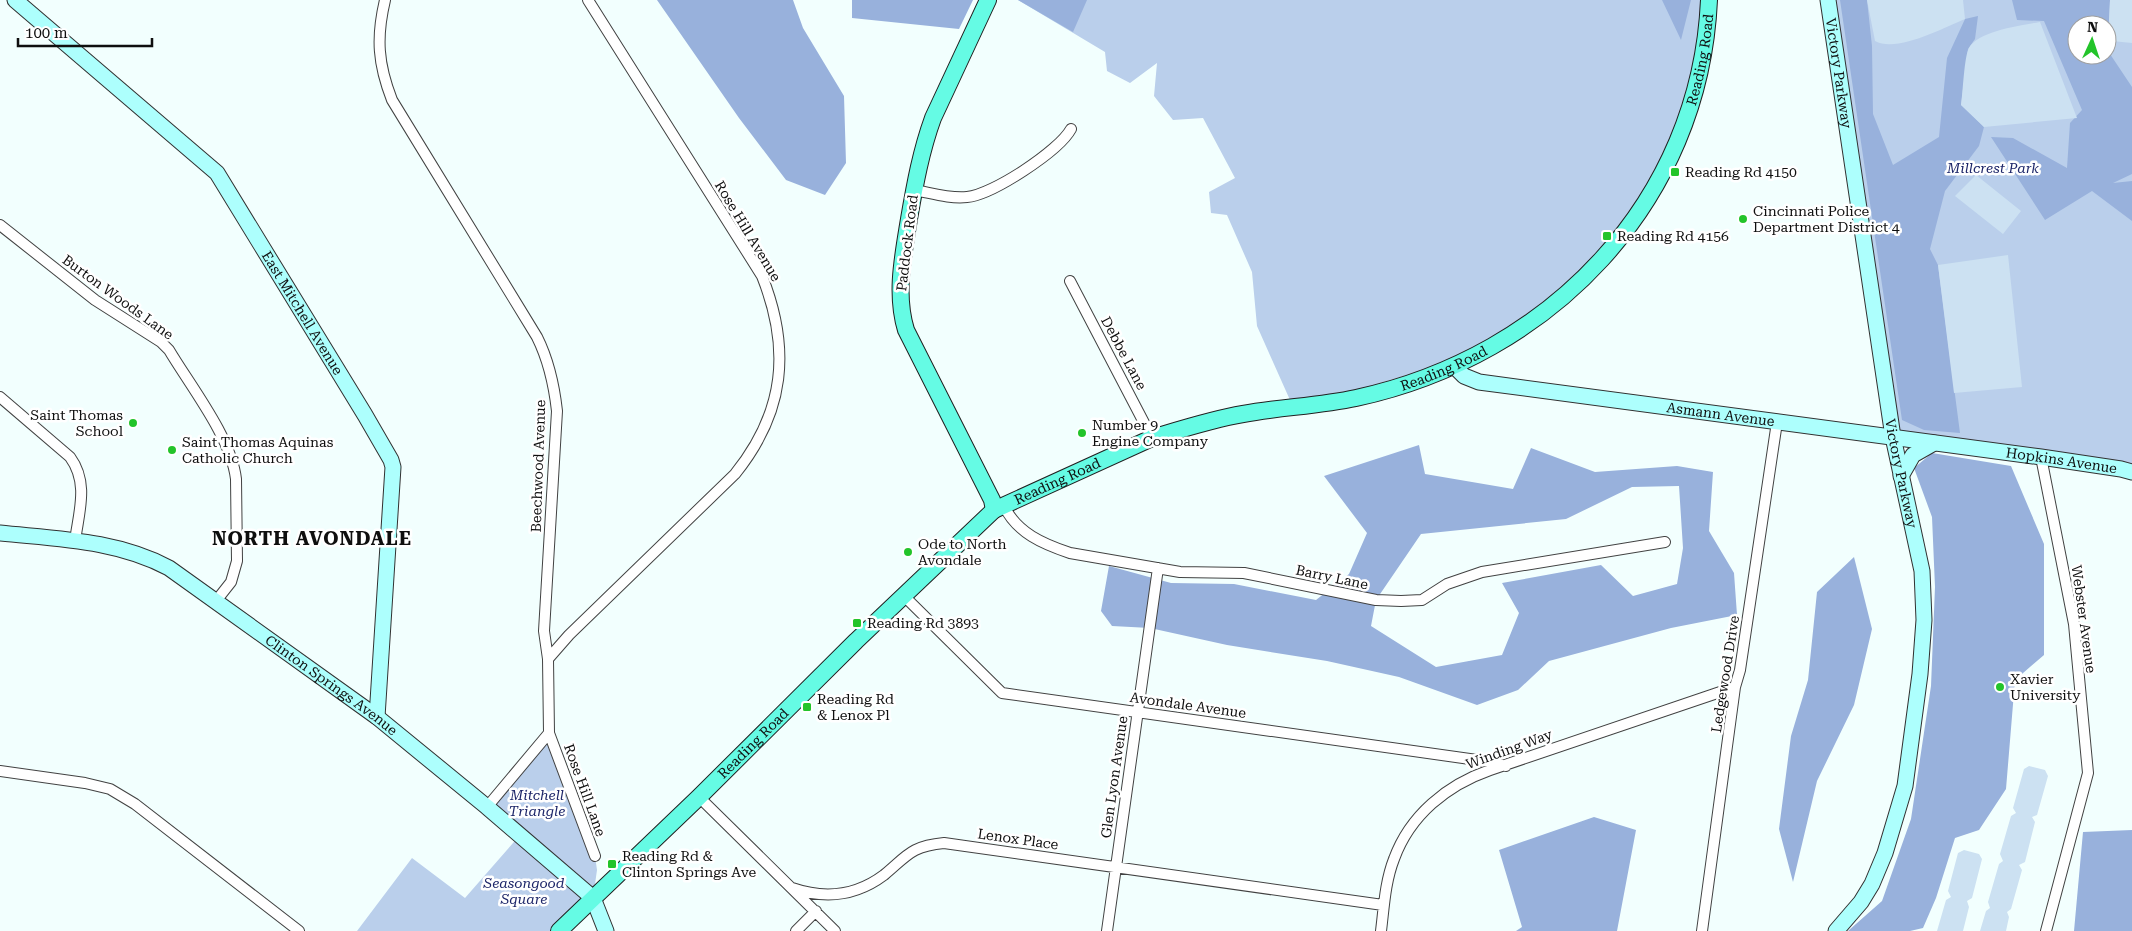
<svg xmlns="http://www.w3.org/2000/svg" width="2132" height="931" font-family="'Roboto Serif',serif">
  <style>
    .green { fill: #bacfeb; fill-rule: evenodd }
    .forest { fill: #98b1dc; fill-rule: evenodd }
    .pitch { fill: #cce1f2 }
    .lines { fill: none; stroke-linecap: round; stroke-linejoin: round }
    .street-casing { stroke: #424242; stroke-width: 12 }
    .secondary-casing { stroke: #313131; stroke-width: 17 }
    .primary-casing { stroke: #202020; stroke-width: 18 }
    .street { stroke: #fff; stroke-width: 10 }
    .secondary { stroke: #adfffd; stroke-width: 15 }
    .primary { stroke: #65fbe4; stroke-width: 16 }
    .poi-dot { fill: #23c42a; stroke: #fff; stroke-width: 2 }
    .labels { text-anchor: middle; stroke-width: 5; stroke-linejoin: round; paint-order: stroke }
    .street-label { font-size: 14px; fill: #0f0f0f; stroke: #fff }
    .park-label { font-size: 14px; font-style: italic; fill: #1d2669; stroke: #fff }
    .poi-label { font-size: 14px; fill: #0f0f0f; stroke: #fff; text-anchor: start }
    .district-label { font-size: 19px; font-weight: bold; letter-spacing: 1px; fill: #0f0f0f; stroke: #fff }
  </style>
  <rect width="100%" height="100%" fill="#f2fffe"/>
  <path class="green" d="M1018,0H1709L1684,125L1604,258L1480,353L1294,409L1257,326L1252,272L1227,215L1211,213L1209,192L1235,178L1203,118L1173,120L1154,96L1157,63L1130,83L1107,71L1105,52Z
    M1828,0H2132V472L1893,437ZM2077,25H2107V55H2077Z
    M549,733L595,856L597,870L593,898L559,931H357L412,858L465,898L520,835L487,807Z"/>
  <path class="forest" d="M657,0H793L803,28L844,96L846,163L825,195L786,180L739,118Z
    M852,0H973L959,29L852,18Z
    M1018,0H1087L1073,32Z
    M1662,0H1691L1681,40Z
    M1840,0H1867L1872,46L1873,114L1893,165L1939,137L1947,58L1965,19L1978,16L1975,39L1968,49L1961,105L1984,127L1979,146L1945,191L1930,249L1938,265L1960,433L1924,430L1902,420Z
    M2012,0H2110L2108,51L2132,87V174L2113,183L2132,181V221L2092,191L2045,220L1991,137L2013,138L2067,168L2070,123L2082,110L2044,21L2017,20ZM2077,25H2107V55H2077Z
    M1419,445L1425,474L1513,489L1531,448L1595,472L1677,466L1713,472L1709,531L1734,573L1737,615L1671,628L1549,661L1518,690L1477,705L1399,677L1327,661L1227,645L1150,628L1112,626L1101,611L1109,566L1171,583L1234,584L1316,600L1349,574L1367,533L1324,476ZM1679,486L1683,548L1677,584L1633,596L1601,565L1502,583L1519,613L1502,655L1436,667L1371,626L1376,600L1421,534L1566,519L1632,487Z
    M1932,453L2011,466L2044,544V655L2015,680L2006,789L1979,830L1955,838L1936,898L1923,928L1910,931H1848L1882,901L1911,819L1931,686L1935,587L1932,517L1914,468Z
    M1854,557L1872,629L1854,705L1817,781L1793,882L1779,829L1791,736L1808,680L1817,592Z
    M1594,817L1636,830L1617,931H1516L1522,927L1499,850Z
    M2132,830V931H2074L2083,832Z"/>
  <path class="pitch" d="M1867,0H1963L1965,19C1943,28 1897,53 1875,41Z
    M2110,0H2132V43L2112,41L2109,20Z
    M2040,22L2077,118L1984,127L1961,105C1963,93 1964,57 1969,48C1978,31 2023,25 2040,22Z
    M1976,175L2021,211L2003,234L1955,196Z
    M2008,255L2022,387L1954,393L1938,265Z
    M2029,766L2045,770L2048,776L2037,815L2032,817L2035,822L2025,862L2019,865L2022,870L2011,909L2007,912L2009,917L2006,931H1980L1986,911L1990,908L1988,902L1999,864L2003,861L2000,854L2011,816L2016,813L2013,808L2024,769Z
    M1964,850L1979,854L1982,859L1972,898L1967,901L1969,907L1963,931H1937L1946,900L1951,897L1948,891L1958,853Z"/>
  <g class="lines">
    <defs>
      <path id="street" d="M385,0C376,38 378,64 392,100L537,337C549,361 554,384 557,411L544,631L548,659L549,733L487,807
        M914,190C931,193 950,199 967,197C992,195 1059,151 1071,129
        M0,225L95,300L161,342L169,350C191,387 231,437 236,479L237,561L231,582L216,601
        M1070,281L1152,438
        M0,397L70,457C89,483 79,511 75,541
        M2041,457L2074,624L2088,773L2046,931
        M1004,506C1017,533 1043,544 1070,553L1180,572L1244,573L1376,600L1401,601L1422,600L1447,584L1482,572L1665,542
        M905,597L1002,693L1484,761L1506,766
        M548,659L569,635L735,474C785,412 791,349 762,276L588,0
        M549,733L595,856
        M0,771L85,783L110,789L135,804L299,931
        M699,797L835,931
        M792,888C824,899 856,896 884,875C907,856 911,846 944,843L1383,905
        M796,931L816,911
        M1107,931L1158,568
        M1381,931C1384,907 1385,882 1394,859C1410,815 1447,785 1490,770L1735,687
        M1702,931L1735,687L1740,670L1777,422"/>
      <g id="secondary">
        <path id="s1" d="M15,0L217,173L365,415L391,460L393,467L377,717"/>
        <path id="s2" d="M1828,0L1893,437L1922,571L1924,620L1920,674L1905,786L1885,853L1872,884L1861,902L1836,931"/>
        <path id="s3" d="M1454,366L1464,376L1479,382L2041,457L2121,469L2132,472"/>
        <path d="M1901,476L1913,455L1934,443"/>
        <path id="s4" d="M0,533C57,539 117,540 169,568L377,717L487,807L593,898L606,931"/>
      </g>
      <g id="primary">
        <path d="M988,0L933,118C921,151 915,184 909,219C903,256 895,294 906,330L992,500L994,510"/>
        <path id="s5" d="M559,931L699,797L856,641L994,510L1152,438C1182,429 1213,419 1243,414C1281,407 1319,406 1356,398C1550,356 1700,202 1709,0"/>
      </g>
    </defs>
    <use href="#street" class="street-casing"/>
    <use href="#secondary" class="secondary-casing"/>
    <use href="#primary" class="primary-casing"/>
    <use href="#street" class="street"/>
    <use href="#secondary" class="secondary"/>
    <use href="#primary" class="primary"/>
  </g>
  <g class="poi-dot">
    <rect x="1670" y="167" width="10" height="10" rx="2.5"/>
    <circle cx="1743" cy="219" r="5"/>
    <rect x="1602" y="231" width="10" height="10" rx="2.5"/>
    <circle cx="133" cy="423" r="5"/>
    <circle cx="1082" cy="433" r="5"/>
    <circle cx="172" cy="450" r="5"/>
    <circle cx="908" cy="552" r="5"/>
    <rect x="852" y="618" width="10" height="10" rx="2.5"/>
    <circle cx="2000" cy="687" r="5"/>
    <rect x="802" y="702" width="10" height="10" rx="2.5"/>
    <rect x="607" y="859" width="10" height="10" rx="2.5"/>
  </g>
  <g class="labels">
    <g class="street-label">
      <text dy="5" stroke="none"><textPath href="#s5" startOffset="1500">Reading Road</textPath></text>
      <text dy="5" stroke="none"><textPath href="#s2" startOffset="74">Victory Parkway</textPath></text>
      <text transform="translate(748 231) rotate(59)" y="5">Rose Hill Avenue</text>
      <text transform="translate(907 243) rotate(-83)" y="5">Paddock Road</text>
      <text transform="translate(118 297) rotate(36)" y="5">Burton Woods Lane</text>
      <text dy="5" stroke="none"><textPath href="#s1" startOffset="430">East Mitchell Avenue</textPath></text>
      <text transform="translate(1124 353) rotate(62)" y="5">Debbe Lane</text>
      <text dy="5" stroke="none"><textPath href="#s5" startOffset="1080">Reading Road</textPath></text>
      <text dy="5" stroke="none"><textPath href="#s3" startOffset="274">Asmann Avenue</textPath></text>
      <text dy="5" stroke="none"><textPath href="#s3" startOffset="618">Hopkins Avenue</textPath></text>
      <text transform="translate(538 466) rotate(-88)" y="5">Beechwood Avenue</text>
      <text dy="5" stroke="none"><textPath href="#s2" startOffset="479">Victory Parkway</textPath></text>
      <text dy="5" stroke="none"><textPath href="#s5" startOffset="675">Reading Road</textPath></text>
      <text transform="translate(1332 577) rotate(12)" y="5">Barry Lane</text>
      <text transform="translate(2084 619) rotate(82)" y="5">Webster Avenue</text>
      <text transform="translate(1725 674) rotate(-81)" y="5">Ledgewood Drive</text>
      <text dy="5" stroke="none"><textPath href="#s4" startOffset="374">Clinton Springs Avenue</textPath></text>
      <text transform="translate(1188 705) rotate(8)" y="5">Avondale Avenue</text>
      <text dy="5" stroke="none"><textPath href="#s5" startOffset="270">Reading Road</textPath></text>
      <text transform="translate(1509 749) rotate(-20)" y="5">Winding Way</text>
      <text transform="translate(1114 777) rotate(-82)" y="5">Glen Lyon Avenue</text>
      <text transform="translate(585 790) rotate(70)" y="5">Rose Hill Lane</text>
      <text transform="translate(1018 839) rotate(8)" y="5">Lenox Place</text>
    </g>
    <g class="park-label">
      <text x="1993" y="173">Millcrest Park</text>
      <text x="537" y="800">Mitchell<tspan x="537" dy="16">Triangle</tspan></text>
      <text x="524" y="888">Seasongood<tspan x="524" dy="16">Square</tspan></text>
    </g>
    <g class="poi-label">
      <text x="1685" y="177">Reading Rd 4150</text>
      <text x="1753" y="216">Cincinnati Police<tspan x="1753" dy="16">Department District 4</tspan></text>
      <text x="1617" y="241">Reading Rd 4156</text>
      <text x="123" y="420" text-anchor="end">Saint Thomas<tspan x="123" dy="16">School</tspan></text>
      <text x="1092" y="430">Number 9<tspan x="1092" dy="16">Engine Company</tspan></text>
      <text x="182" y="447">Saint Thomas Aquinas<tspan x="182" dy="16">Catholic Church</tspan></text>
      <text x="918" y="549">Ode to North<tspan x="918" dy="16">Avondale</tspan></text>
      <text x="867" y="628">Reading Rd 3893</text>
      <text x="2010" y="684">Xavier<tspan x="2010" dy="16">University</tspan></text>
      <text x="817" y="704">Reading Rd<tspan x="817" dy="16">&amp; Lenox Pl</tspan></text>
      <text x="622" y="861">Reading Rd &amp;<tspan x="622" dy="16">Clinton Springs Ave</tspan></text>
    </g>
    <g class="district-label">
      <text x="312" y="545">NORTH AVONDALE</text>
    </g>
  </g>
  <g transform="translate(2092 40) rotate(3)"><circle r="24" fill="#ffffff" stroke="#9f9f9f"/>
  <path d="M0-4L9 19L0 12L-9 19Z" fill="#23c42a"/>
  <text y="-8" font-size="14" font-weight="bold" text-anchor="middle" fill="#0f0f0f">N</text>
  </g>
  <path d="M18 38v8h134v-8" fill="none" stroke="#0f0f0f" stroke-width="2.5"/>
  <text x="25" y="38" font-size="15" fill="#0f0f0f" stroke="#ffffff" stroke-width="4" paint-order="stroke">100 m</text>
</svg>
